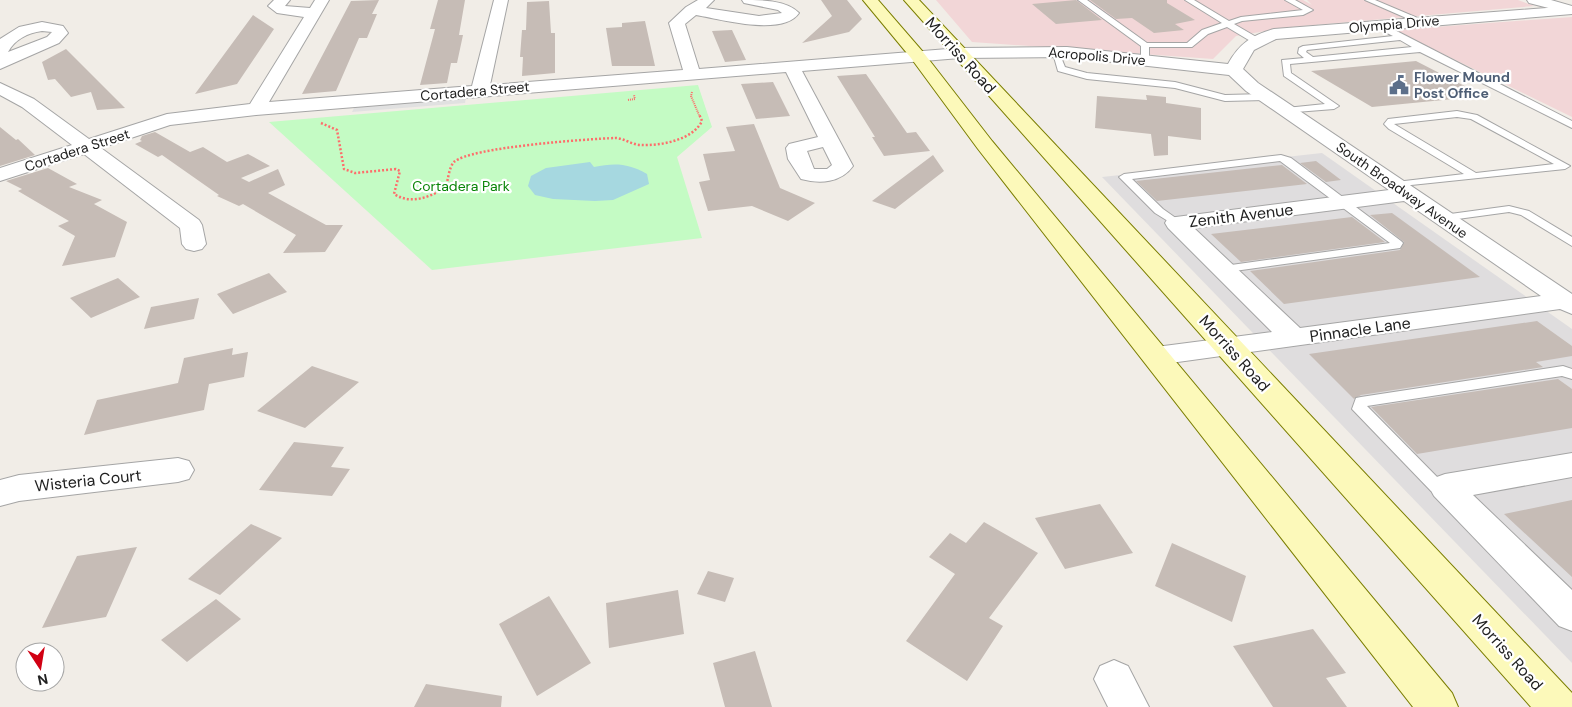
<svg xmlns="http://www.w3.org/2000/svg" width="1572" height="707" font-family="'DM Sans',sans-serif">
  <style>
    .residential { fill: #dfddde }
    .commercial { fill: #f2d6d7 }
    .park { fill: #c4fbc4 }
    .parking { fill: #e1e1e1 }
    .water { fill: #a6d8e0 }
    .building { fill: #c6bcb6 }
    .lines { fill: none; stroke-linecap: round; stroke-linejoin: round }
    .service-casing { stroke: #a5a5a5; stroke-width: 2 }
    .minor-casing { stroke: #a5a5a5; stroke-width: 2 }
    .tertiary-casing { stroke: #a5a5a5; stroke-width: 2 }
    .secondary-casing { stroke: #7b7e01; stroke-width: 2 }
    .path-far1 { stroke: #fe6d6b; stroke-width: 2; stroke-dasharray: 1 1; stroke-linecap: butt }
    .path { stroke: #fe6d6b; stroke-width: 2.5; stroke-dasharray: 2 2; stroke-linecap: butt }
    .service { fill: #fff; fill-rule: evenodd }
    .minor { fill: #fff; fill-rule: evenodd }
    .tertiary { fill: #fff; fill-rule: evenodd }
    .secondary { fill: #fcf9ba; fill-rule: evenodd }
    .labels { text-anchor: middle; stroke-width: 4.5; stroke-linejoin: round; paint-order: stroke }
    .far-street-label { font-size: 14px; fill: #212121; stroke: #fff }
    .far-service-label { font-size: 14px; font-weight: bold; fill: #4e5e75; stroke: #fff; text-anchor: start }
    .far-park-label { font-size: 14px; fill: #098508; stroke: #fff }
    .street-label { font-size: 16px; fill: #212121; stroke: #fff }
  </style>
  <rect width="100%" height="100%" fill="#f1ede7"/>
  <path class="residential" d="M1322,153L1572,329V663L1102,177Z"/>
  <path class="commercial" d="M936,0H1303L1312,5L1307,0H1518L1534,6L1291,27L1236,36L1213,59L972,42Z
    M1572,17V117L1394,30Z"/>
  <path class="park" d="M698,85L712,127L677,157L702,238L432,270L269,122Z"/>
  <path class="parking" d="M466,97L465,103L352,112L355,106Z"/>
  <path class="water" d="M590,162L594,167C614,163 628,163 647,174L649,184L613,200L595,201L553,199L535,195L528,186L531,176L546,168Z"/>
  <path class="building" d="M379,0L372,14H377L367,38H359L336,91L302,94L351,1Z
    M438,0H465L459,35H463L457,63H451L447,83L420,85L435,29H430Z
    M821,0H847L862,19L849,32L802,43L832,16Z
    M1076,0L1102,20L1056,24L1032,4Z
    M1090,0H1167V3L1195,20L1175,24L1184,30L1154,33L1132,18L1116,19Z
    M549,1L551,33H555V73L522,76L523,57H520L522,30H526L527,2Z
    M253,15L274,29L237,84L195,94Z
    M645,21L655,66H612L606,28L622,27V23Z
    M732,30L746,60L725,62L712,31Z
    M66,49L125,108L97,110L91,92L71,97L55,79L48,80L42,62Z
    M1416,61L1484,96L1372,107L1311,71Z
    M866,74L907,133L916,132L930,151L884,156L872,137H875L837,76Z
    M773,82L790,116L756,119L741,84Z
    M1146,95L1166,97V103L1201,108V140L1168,136V155L1154,156L1151,134L1095,128L1097,96L1147,100Z
    M754,124L780,188L815,203L788,221L752,206L708,211L699,182L710,180L703,154L735,151L726,127Z
    M0,127L16,140L18,139L35,155L0,166Z
    M155,132L190,152L203,147L227,162L248,154L270,166L241,178L249,182L278,169L285,185L268,193L326,225H343L325,252L283,253L296,235L243,204L239,206L217,196L219,195L162,155L158,157L135,144L142,141L140,140L142,136Z
    M933,155L944,171L895,209L872,201Z
    M1316,161L1341,180L1326,182L1300,163Z
    M1282,165L1307,184L1157,201L1136,181Z
    M48,168L77,184L69,187L102,200L94,204L127,222L115,257L62,266L75,236L58,226L69,221L18,191L22,189L6,181Z
    M1392,213L1480,277L1284,304L1250,271L1400,250L1404,242L1370,215Z
    M1352,217L1385,242L1241,262L1211,234Z
    M269,273L287,292L233,314L217,294Z
    M118,278L140,297L91,318L70,298Z
    M199,298L194,319L144,329L151,307Z
    M1537,321L1572,346V356L1536,362L1543,367L1361,395L1354,399L1309,354Z
    M233,348L232,355L248,352L244,377L209,384L204,410L84,435L97,400L178,383L184,358Z
    M312,366L359,382L305,428L257,411Z
    M1558,379L1572,389V428L1417,454L1371,407Z
    M294,442L344,447L331,467L350,469L332,496L259,490Z
    M1572,500V577L1504,514Z
    M1100,504L1133,553L1065,569L1035,518Z
    M984,522L1038,553L989,618L1003,626L967,681L906,641L955,574L929,557L950,533L966,543Z
    M251,524L282,538L220,595L188,579Z
    M1172,543L1246,576L1232,622L1155,586Z
    M137,547L106,617L42,628L77,556Z
    M708,571L734,578L725,602L697,594Z
    M678,590L684,634L609,648L606,603Z
    M549,596L591,663L537,696L499,624Z
    M216,599L241,619L187,662L161,640Z
    M1313,629L1346,673L1326,678L1347,707H1273L1233,646Z
    M755,651L772,707H725L713,663Z
    M426,684L502,696L501,707H414Z"/>
  <g class="lines">
    <defs>
      <path id="service" d="M1078,0H1087L1147,43H1187L1202,30L1222,23L1185,0H1194L1229,21L1241,17L1303,10L1285,0H1295L1313,10L1303,15L1242,21L1234,24L1258,38V42H1252L1227,27L1208,34L1192,47H1149V60L1145,62L1141,60V46Z
        M1365,0H1375L1427,22L1420,24Z
        M1375,23H1381L1572,121V128L1420,52L1290,64L1291,73L1339,106L1334,109L1283,113V109L1286,108L1325,104L1284,76L1282,60L1304,58L1298,53L1299,48L1303,46L1393,36L1375,27ZM1400,40L1412,47L1313,57L1306,52L1307,50Z
        M1052,50H1058L1065,67L1087,73L1175,82L1225,95L1265,94L1269,97L1265,100L1225,101L1175,88L1087,79L1058,71Z
        M1457,111L1477,115L1570,166L1565,169L1392,187L1391,185L1396,182L1464,174L1389,129L1384,124L1388,119ZM1457,117L1471,119L1554,164L1476,173L1394,124Z
        M1281,155L1291,158L1401,241L1403,243L1400,248L1220,273L1218,270L1224,266L1390,243L1280,161L1132,179L1163,209L1180,221V225L1176,226L1155,213L1119,177L1124,174Z
        M1509,206L1529,211L1572,237V246L1521,215L1509,212L1443,221L1437,218L1443,215Z
        M1563,366L1572,369V379L1562,376L1367,406L1441,481L1451,483L1453,487L1451,491L1445,493L1431,491L1352,409L1356,398L1361,397Z"/>
      <path id="minor" d="M274,0H290L285,6L310,8L315,0H329L269,102L472,86L494,0H508L490,85L683,70L669,23L686,7L698,0H714L706,8L759,16L782,13L778,10L744,3L742,0C761,0 787,0 799,13C783,37 720,19 696,15L685,24L699,69L960,48L1067,47L1228,64C1239,44 1252,35 1274,29L1572,6V14L1276,39L1254,50L1243,69L1258,83L1572,294V314L1560,309L1156,365L1146,362L1142,356L1146,350L1156,347L1272,332L1168,228L1165,223L1168,218L1389,190L1246,91L1229,75L1067,57L960,58L802,71L853,166C841,183 820,184 801,179L788,159L786,148L789,144L818,137L786,72L256,115L170,125L101,148L199,220L202,225L206,244L202,249L194,251L186,249L182,244L180,228L84,154L0,181V168L72,145L22,107L0,95V83L34,99L89,139L167,114L250,104L304,17L277,13L268,6ZM823,147L832,165L827,169H814L807,151ZM1404,201L1541,296L1300,328L1194,228Z
        M42,22L63,26L68,33L59,43L0,69V39L19,27ZM42,31L52,32L47,37L8,52C15,39 28,33 42,31Z
        M1572,453V477L1473,495L1572,590V631L1559,626L1434,496L1429,487L1434,478L1445,474Z
        M178,458L189,461L194,470L189,479L178,482L19,501L0,506V480L19,475Z
        M1114,660L1128,666L1149,707H1108L1094,679L1100,666Z"/>
      <path id="tertiary" d="M1527,0H1551L1572,6V14L1529,3Z"/>
      <path id="secondary" d="M863,0H878L923,52L992,141L1452,693L1458,707H1413L978,149L911,58Z
        M904,0H919L1572,693V707H1531Z"/>
    </defs>
    <use href="#service" class="service-casing"/>
    <use href="#minor" class="minor-casing"/>
    <use href="#tertiary" class="tertiary-casing"/>
    <use href="#secondary" class="secondary-casing"/>
    <path class="path-far1" d="M692,92L691,96L699,115
      M628,100L635,99L634,95"/>
    <path class="path" d="M321,123L337,130L344,169L355,173L396,169L400,171L394,194C411,205 431,197 446,187C448,180 449,167 454,162C470,147 589,139 615,138C624,138 632,145 641,145C660,146 693,140 702,121L699,114"/>
    <use href="#service" class="service"/>
    <use href="#minor" class="minor"/>
    <use href="#tertiary" class="tertiary"/>
    <use href="#secondary" class="secondary"/>
  </g>
  <defs>
    <symbol id="civic-bare" viewBox="-9 -9 18 18"><path d="M-.6-6.5H3V-4.5H.6V-3L4-1V1h2V6H-6V1h2V-1L-.6-3ZM-1.2 2.5V6h2.4V2.5Z" fill="#5c6f8a" stroke="#fff" stroke-width="2.5" paint-order="stroke"/></symbol>
  </defs>
  <g fill-rule="evenodd">
    <use href="#civic-bare" x="1385" y="71" width="28" height="28"/>
  </g>
  <g class="labels">
    <g class="far-street-label">
      <text transform="translate(1394 24) rotate(-5)" y="5">Olympia Drive</text>
      <text transform="translate(1097 56) rotate(5)" y="5">Acropolis Drive</text>
      <text transform="translate(475 91) rotate(-5)" y="5">Cortadera Street</text>
      <text transform="translate(77 150) rotate(-18)" y="5">Cortadera Street</text>
      <text transform="translate(1402 190) rotate(35)" y="5">South Broadway Avenue</text>
    </g>
    <g class="far-service-label">
      <text x="1414" y="82">Flower Mound<tspan x="1414" dy="16">Post Office</tspan></text>
    </g>
    <g class="far-park-label">
      <text x="461" y="191">Cortadera Park</text>
    </g>
    <g class="street-label">
      <text transform="translate(961 55) rotate(48)" y="6">Morriss Road</text>
      <text transform="translate(1241 215) rotate(-7)" y="6">Zenith Avenue</text>
      <text transform="translate(1360 329) rotate(-8)" y="6">Pinnacle Lane</text>
      <text transform="translate(1235 353) rotate(48)" y="6">Morriss Road</text>
      <text transform="translate(88 480) rotate(-6)" y="6">Wisteria Court</text>
      <text transform="translate(1508 652) rotate(48)" y="6">Morriss Road</text>
    </g>
  </g>
  <g transform="translate(40 667) rotate(168)"><circle r="24" fill="#ffffff" stroke="#a6a6a6"/>
  <path d="M0-4L9 19L0 12L-9 19Z" fill="#d10013"/>
  <text y="-8" font-size="14" font-weight="bold" text-anchor="middle" fill="#212121">N</text>
  </g>
</svg>
